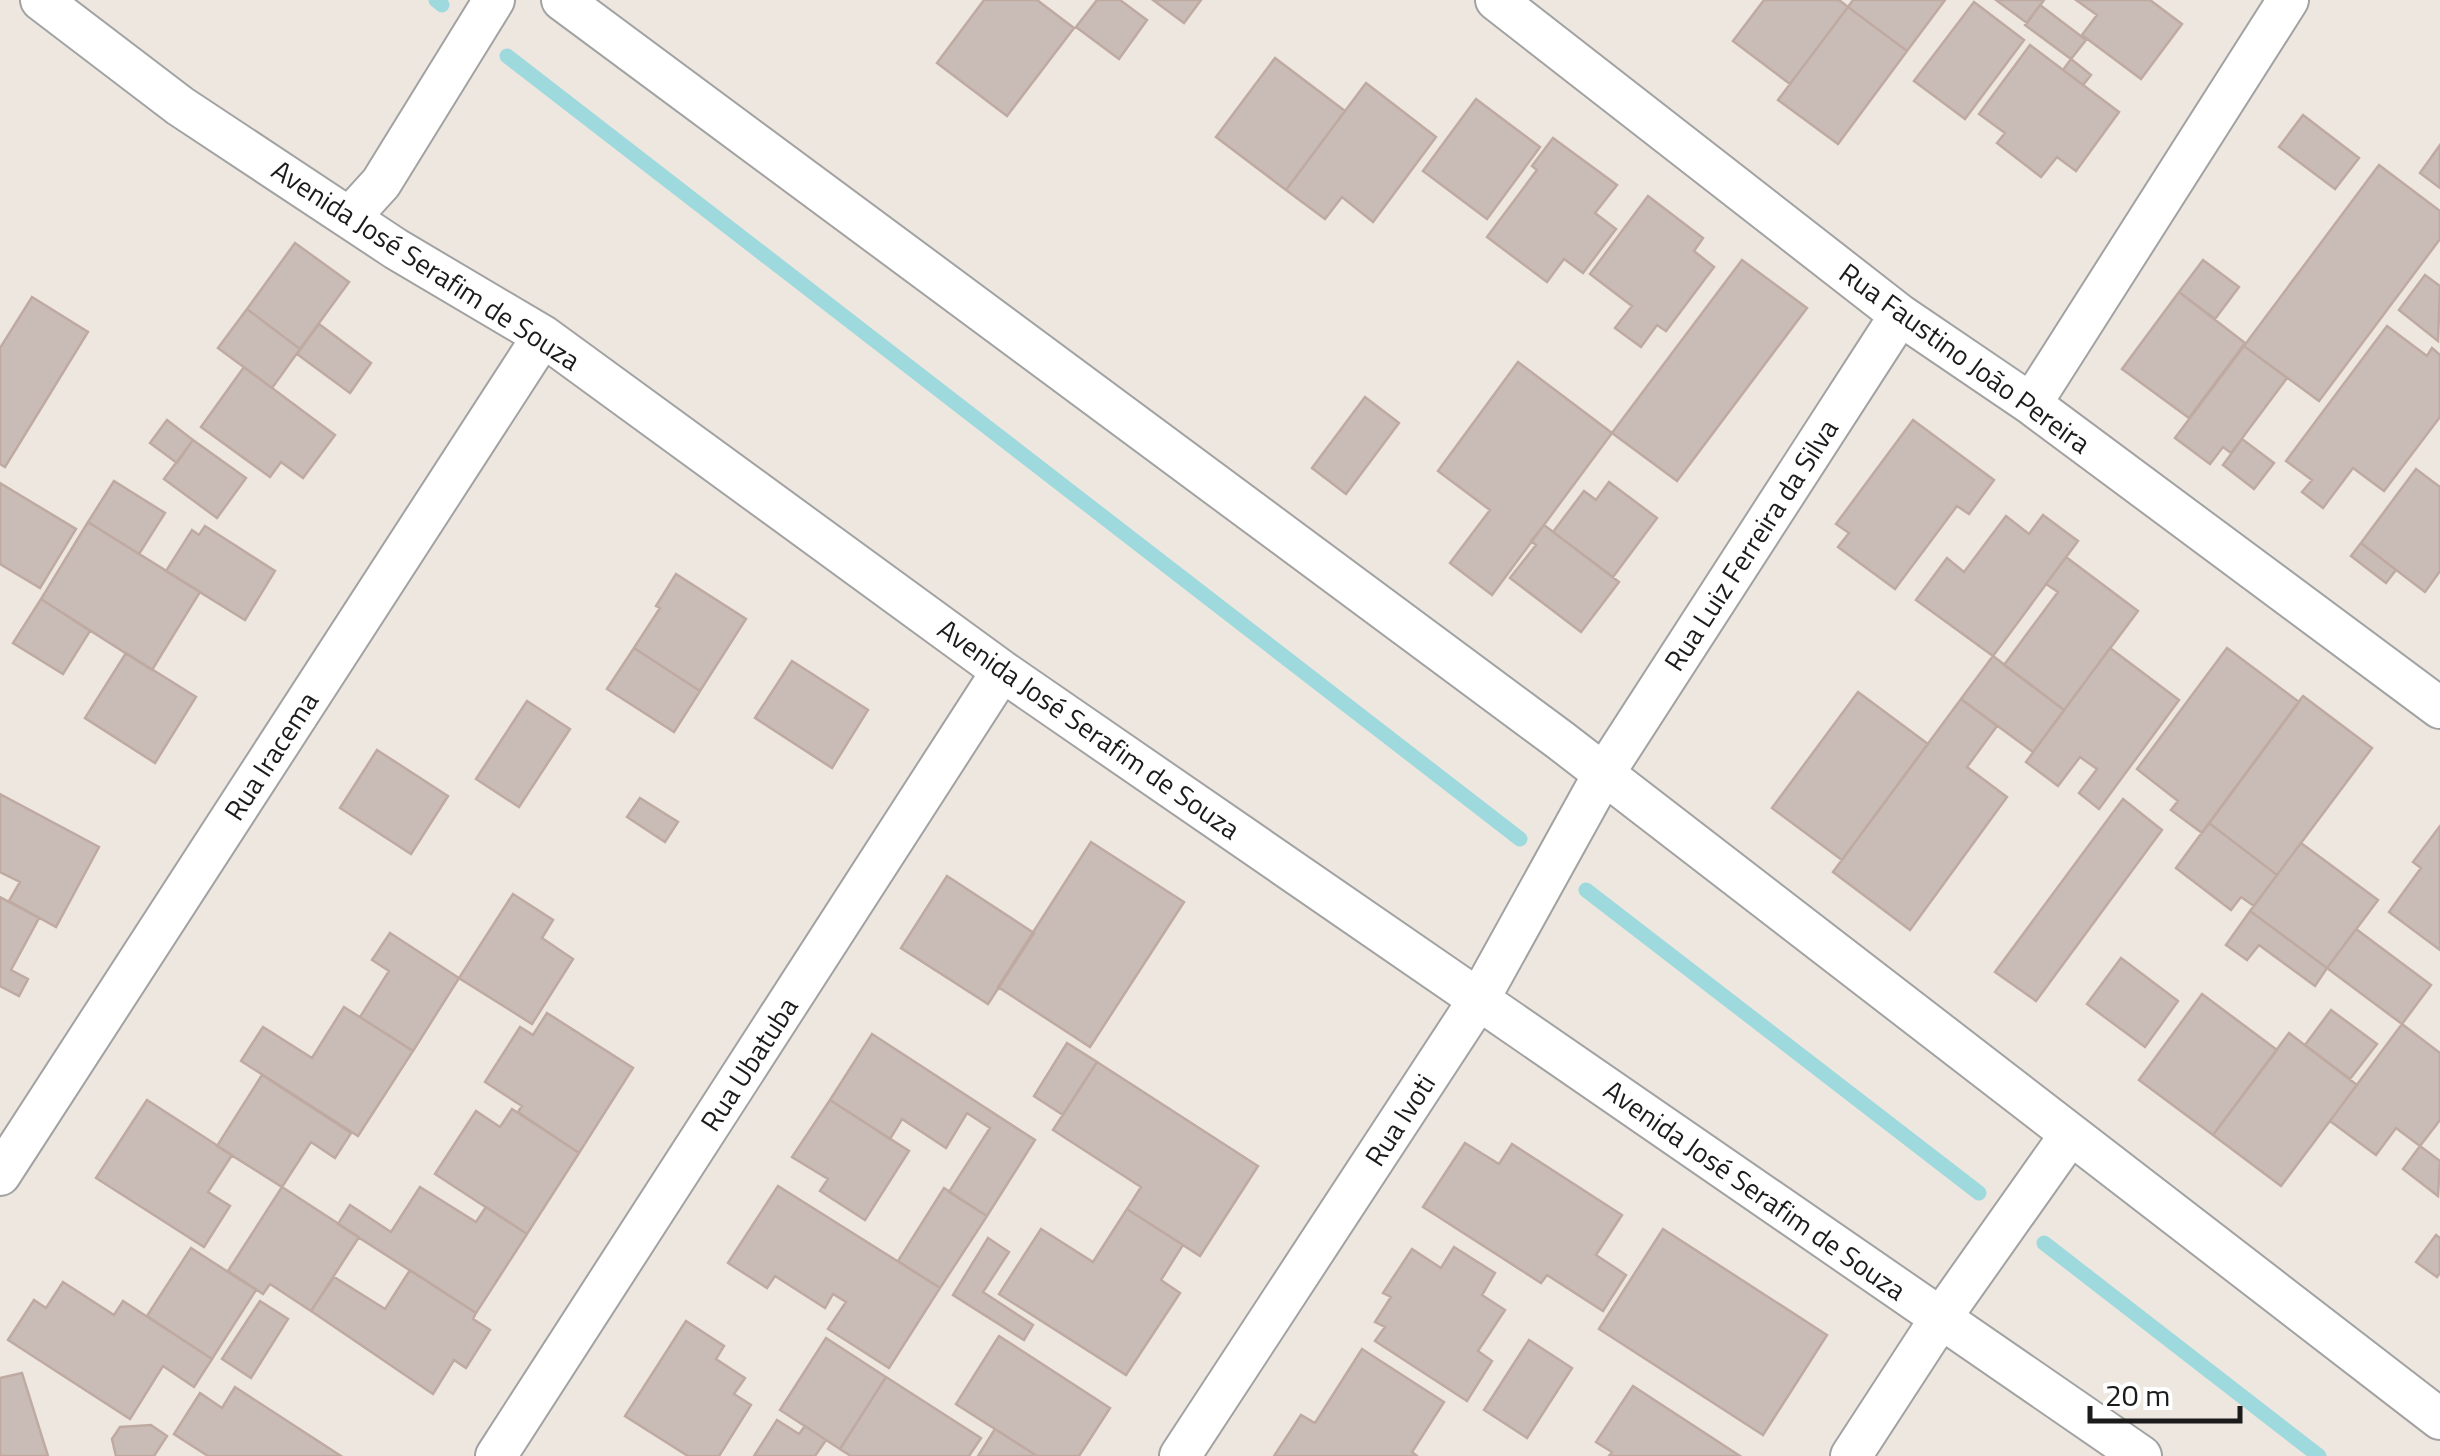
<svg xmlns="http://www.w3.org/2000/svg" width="2440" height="1456" font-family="'Titillium Web',sans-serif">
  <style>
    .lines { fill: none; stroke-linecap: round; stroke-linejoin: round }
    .stream { stroke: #9ed9dd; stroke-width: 15 }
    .building { fill: #c9bcb6; stroke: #bfaaa2; stroke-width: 2.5 }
    .minor-casing { stroke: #a2a2a2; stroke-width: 44 }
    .minor { stroke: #fff; stroke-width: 40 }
    .labels { text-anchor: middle; stroke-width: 10; stroke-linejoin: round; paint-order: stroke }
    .street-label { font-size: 28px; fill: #1b1b1b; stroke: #fff }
  </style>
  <rect width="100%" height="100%" fill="#ede7e0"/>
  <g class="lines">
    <path class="stream" d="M436,0L442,5
      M507,56L1520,839
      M1586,890L1979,1193
      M2044,1243L2319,1456"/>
  </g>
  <path class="building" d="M984,0H1037L1074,28L1007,116L937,63Z
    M1097,0H1120L1147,20L1119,59L1076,27Z
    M1153,0H1201L1184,23Z
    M1764,0H1839L1848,7L1790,84L1733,41Z
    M1853,0H1945L1907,51L1848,7Z
    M1996,0H2044L2027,23Z
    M2076,0H2150L2182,24L2141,79L2082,35L2097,15Z
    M1974,2L2024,40L1965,119L1914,81Z
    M2040,5L2086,40L2071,59L2025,25Z
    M1848,7L1907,51L1838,144L1778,100Z
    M2030,45L2119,112L2076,171L2057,157L2041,177L1997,143L2005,133L1979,114Z
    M1275,58L1345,111L1286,190L1216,137Z
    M2071,59L2091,75L2083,85L2063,70Z
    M1366,83L1436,137L1373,222L1342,197L1325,219L1286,190Z
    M1476,99L1540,147L1487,219L1423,171Z
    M2303,115L2359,158L2335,189L2279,147Z
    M1553,138L1617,185L1595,213L1616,229L1583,273L1564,259L1547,282L1487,237L1537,170L1532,166Z
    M2440,145V188L2420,173Z
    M2379,165L2440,211V239L2319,401L2244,346Z
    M1648,196L1703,238L1694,251L1714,267L1666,331L1657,325L1641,347L1615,328L1632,306L1590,274Z
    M295,243L349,282L300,349L247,309Z
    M1742,260L1807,308L1677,481L1612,433Z
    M2203,260L2239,287L2215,319L2179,292Z
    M2425,275L2440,286L2438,341L2399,310Z
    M2179,292L2245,343L2189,418L2122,369Z
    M32,297L88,332L5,467L0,464V348Z
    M247,309L300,349L272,388L218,348Z
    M319,324L371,363L350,393L297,354Z
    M2387,326L2427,356L2432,348L2440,355V417L2384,491L2353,468L2323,508L2302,492L2312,480L2286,461Z
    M2244,346L2287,378L2231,453L2223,447L2210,464L2175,438Z
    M1518,362L1612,433L1492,595L1450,563L1490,510L1438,471Z
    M244,367L335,435L303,478L281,462L270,477L201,427Z
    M1365,397L1399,423L1346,494L1312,468Z
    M167,420L193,440L177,463L150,443Z
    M1913,420L1994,480L1969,514L1957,506L1895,589L1838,547L1849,533L1836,524Z
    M2242,439L2274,463L2254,489L2223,465Z
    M193,440L246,478L217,518L164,479Z
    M2416,469L2440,487V571L2425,592L2361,543Z
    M114,481L165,513L139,554L88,522Z
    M1609,482L1657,518L1613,577L1553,532L1584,491L1596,500Z
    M0,483L76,529L40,588L0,564Z
    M2043,515L2078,541L1993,656L1916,600L1947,558L1964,572L2006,516L2029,534Z
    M88,522L200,592L152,670L41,599Z
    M1544,525L1619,582L1581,632L1510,578L1536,545L1531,541Z
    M205,526L275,571L245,620L166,571L192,530L199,535Z
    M2361,543L2396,570L2386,583L2351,556Z
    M2066,557L2138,611L2064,710L2004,665L2058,592L2046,584Z
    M676,574L746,619L700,691L634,648L660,608L656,606Z
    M41,599L90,631L63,674L13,643Z
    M634,648L700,691L674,732L607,689Z
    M2110,648L2179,700L2099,809L2079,793L2097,769L2080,757L2058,786L2026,762Z
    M2227,648L2299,702L2202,833L2171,810L2178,801L2137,769Z
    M126,653L196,697L155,763L85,718Z
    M1993,656L2064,710L2033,752L1961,699Z
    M792,661L868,710L832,768L755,718Z
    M1858,692L1928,744L1842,860L1772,808Z
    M2303,696L2372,748L2277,875L2209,823Z
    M1961,699L1997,726L1967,767L2007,797L1910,930L1833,872Z
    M527,701L570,729L519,807L476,779Z
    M377,750L448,796L411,854L340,808Z
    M0,794L99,847L56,927L9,901L20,882L0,872Z
    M640,798L678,822L665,842L627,817Z
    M2123,799L2162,830L2036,1001L1995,972Z
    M2209,823L2277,875L2254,906L2241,897L2231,910L2176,868Z
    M2440,826V950L2389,912L2421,868L2413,862Z
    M1091,842L1184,902L1090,1047L998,987Z
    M2301,843L2378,900L2327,968L2250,911Z
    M947,876L1034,933L988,1004L901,948Z
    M513,894L553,920L542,938L573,959L532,1024L459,978Z
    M0,897L39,918L11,970L28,979L19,996L0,986Z
    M2250,911L2327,968L2315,986L2259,945L2247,960L2226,945Z
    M2356,929L2431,985L2402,1024L2327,968Z
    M390,933L459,978L413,1051L360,1017L389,971L372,960Z
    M2121,958L2178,1001L2145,1047L2087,1004Z
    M2202,994L2277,1050L2213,1135L2139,1080Z
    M344,1007L413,1051L358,1136L241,1061L263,1027L312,1058Z
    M2331,1010L2377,1044L2350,1079L2305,1045Z
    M547,1013L633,1068L579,1153L518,1112L522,1106L485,1082L520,1027L533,1035Z
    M2402,1024L2440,1053V1120L2420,1146L2396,1128L2376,1155L2330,1121Z
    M2289,1033L2357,1085L2281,1186L2213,1135Z
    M872,1034L1035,1140L987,1216L949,1192L990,1128L967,1113L946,1148L902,1119L890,1139L830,1100Z
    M1067,1043L1097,1062L1063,1115L1034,1096Z
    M1097,1062L1258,1166L1200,1256L1127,1209L1141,1187L1053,1130Z
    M262,1075L351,1133L335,1158L311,1142L282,1187L217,1146Z
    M147,1100L232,1155L208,1192L230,1206L204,1247L96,1178Z
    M830,1100L909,1151L865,1220L820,1191L828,1179L792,1157Z
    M512,1109L579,1153L527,1234L435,1174L476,1111L500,1127Z
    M1465,1143L1499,1164L1512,1144L1622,1215L1596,1255L1626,1275L1603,1311L1547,1275L1541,1283L1423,1207Z
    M2420,1146L2440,1161L2438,1196L2403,1169Z
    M778,1186L940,1288L889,1368L828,1329L846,1302L833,1294L825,1308L775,1276L767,1288L728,1263Z
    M282,1187L359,1237L311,1311L270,1284L263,1294L228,1271Z
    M420,1187L476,1222L486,1207L527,1234L476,1313L338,1224L350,1205L391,1232Z
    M944,1188L987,1216L940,1288L898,1261Z
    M1127,1209L1183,1245L1161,1280L1180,1293L1126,1375L999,1294L1041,1229L1093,1262Z
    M1663,1229L1827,1335L1763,1435L1599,1329Z
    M2436,1235L2440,1238V1273L2437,1277L2416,1262Z
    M988,1238L1009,1252L983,1292L1033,1325L1024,1340L953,1295Z
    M1454,1247L1495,1273L1482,1295L1505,1310L1478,1351L1492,1361L1467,1401L1375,1341L1385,1327L1375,1322L1391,1297L1383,1293L1412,1249L1441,1268Z
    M191,1248L256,1290L212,1359L147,1316Z
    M410,1270L476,1313L473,1319L490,1330L466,1368L454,1360L433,1394L311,1311L334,1277L385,1309Z
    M63,1282L114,1315L123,1301L212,1359L194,1387L163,1366L130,1419L8,1340L34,1300L46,1308Z
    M260,1301L288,1319L251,1378L222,1359Z
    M686,1321L724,1346L716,1359L745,1378L734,1394L751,1405L719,1456H688L625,1416Z
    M999,1336L1110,1408L1079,1456H1037L956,1404Z
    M826,1338L886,1377L840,1449L780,1410Z
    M1529,1340L1572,1368L1527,1438L1484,1410Z
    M1362,1349L1444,1402L1412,1452L1417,1456H1274L1301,1415L1315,1423Z
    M22,1373L48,1456H0V1378Z
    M886,1377L981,1438L969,1456H851L840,1449Z
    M1633,1386L1740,1456H1609L1612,1452L1596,1442Z
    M235,1387L341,1456H208L174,1434L200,1393L222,1408Z
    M777,1420L799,1434L805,1426L826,1440L815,1456H754Z
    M151,1425L167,1436L154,1456H116L112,1439L120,1427Z
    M995,1429L1037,1456H978Z"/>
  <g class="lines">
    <defs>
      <path id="minor" d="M41,0L180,106L396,249L543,336L1002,671L2141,1456
        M562,0L1560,740L2440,1419
        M1496,0L1900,315L2031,404L2440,708
        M351,216L381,183L494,0
        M2031,404L2288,0
        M0,1175L543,336
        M496,1456L1002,671
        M1180,1456L1479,999L1603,775L1900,315
        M1851,1456L1940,1319L2070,1135"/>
    </defs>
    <use href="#minor" class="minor-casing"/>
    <use href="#minor" class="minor"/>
  </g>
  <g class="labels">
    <g class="street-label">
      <text transform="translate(426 265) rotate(33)" y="10">Avenida José Serafim de Souza</text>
      <text transform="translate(1965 358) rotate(36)" y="10">Rua Faustino João Pereira</text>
      <text transform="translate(1751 545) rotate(-57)" y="10">Rua Luiz Ferreira da Silva</text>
      <text transform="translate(1089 729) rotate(35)" y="10">Avenida José Serafim de Souza</text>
      <text transform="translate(271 756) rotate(-57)" y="10">Rua Iracema</text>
      <text transform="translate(749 1064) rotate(-57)" y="10">Rua Ubatuba</text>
      <text transform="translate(1400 1120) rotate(-57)" y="10">Rua Ivoti</text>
      <text transform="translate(1755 1190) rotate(35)" y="10">Avenida José Serafim de Souza</text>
    </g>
  </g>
  <path d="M2090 1406v15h150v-15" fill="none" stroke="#1b1b1b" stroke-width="5"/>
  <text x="2105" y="1406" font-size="30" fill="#1b1b1b" stroke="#ffffff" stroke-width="8" paint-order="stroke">20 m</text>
</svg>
